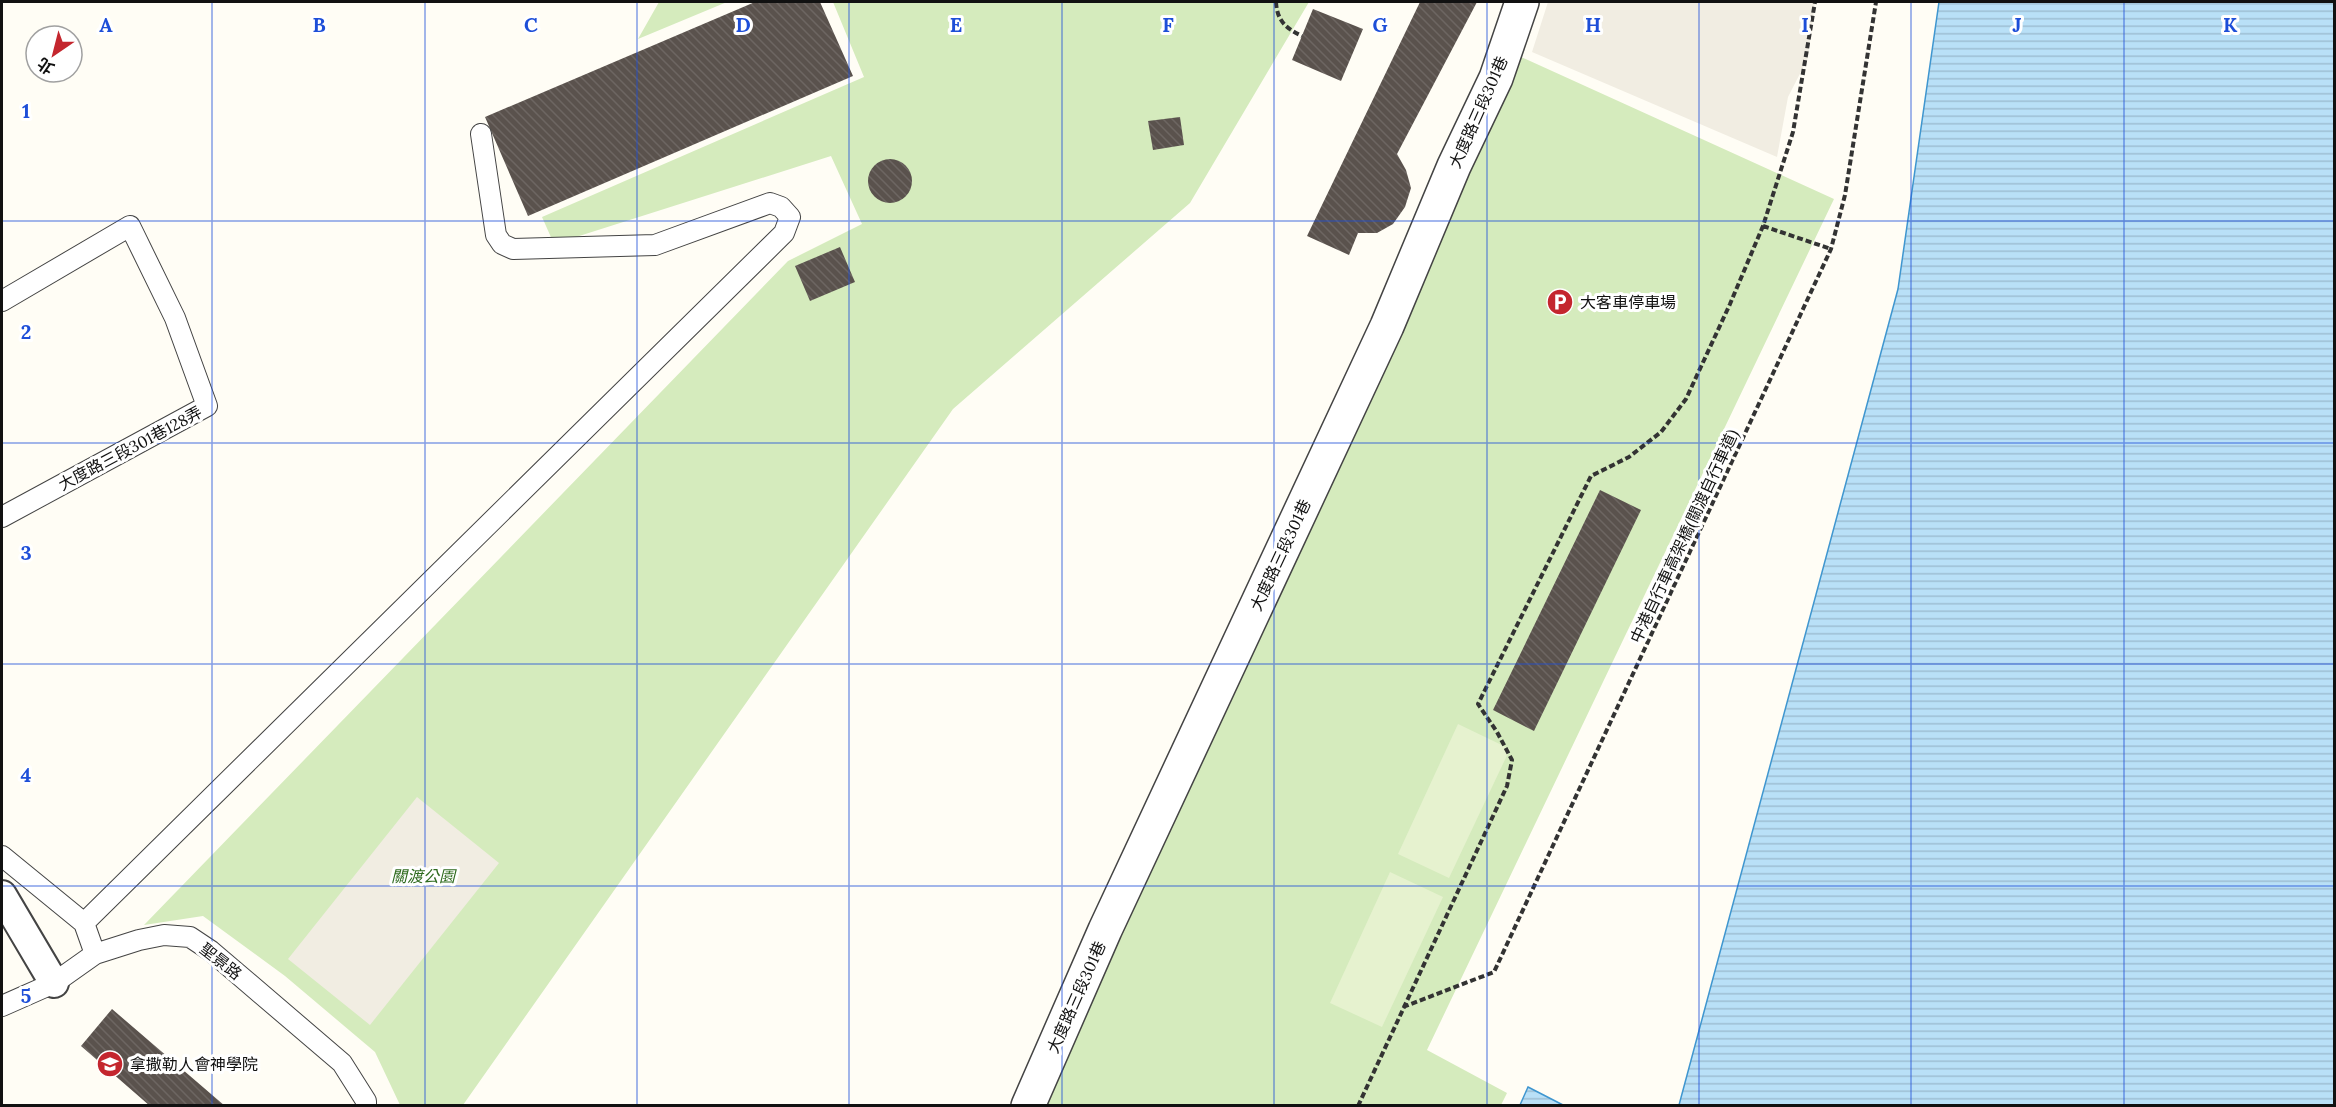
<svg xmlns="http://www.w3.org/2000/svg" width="2336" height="1107" font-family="Lora,'Noto Sans TC',serif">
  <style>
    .park { fill: #d5ebbd }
    .pitch { fill: #e6f2cf }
    .plaza { fill: #f1ede2 }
    .water { fill: url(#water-rules); stroke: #3f96cf; stroke-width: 1.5 }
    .building { fill: url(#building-back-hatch) }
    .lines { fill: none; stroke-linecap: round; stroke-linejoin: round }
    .service-casing { stroke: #444; stroke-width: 22 }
    .pedestrian-casing { stroke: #444; stroke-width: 32 }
    .tertiary-casing { stroke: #444; stroke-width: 36 }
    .path { stroke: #333; stroke-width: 4; stroke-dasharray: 6 3; stroke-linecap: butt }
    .service { stroke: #fff; stroke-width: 20 }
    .pedestrian { stroke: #fff; stroke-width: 28 }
    .tertiary { stroke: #fff; stroke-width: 33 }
    .grid { fill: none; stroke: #1d4ed8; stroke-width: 1.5; stroke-opacity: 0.55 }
    .labels { text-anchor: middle; stroke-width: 6; stroke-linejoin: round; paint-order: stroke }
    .street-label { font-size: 16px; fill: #111; stroke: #fff }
    .poi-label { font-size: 16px; fill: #111; stroke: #fff; text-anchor: start }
    .park-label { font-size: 16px; font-style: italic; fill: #2f6b1f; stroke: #fff }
    .grid-label { font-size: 20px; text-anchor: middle; font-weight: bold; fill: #1d4ed8; stroke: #fff; stroke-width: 6; stroke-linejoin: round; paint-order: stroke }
  </style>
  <defs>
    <pattern id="water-rules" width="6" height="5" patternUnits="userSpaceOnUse" patternTransform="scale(1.5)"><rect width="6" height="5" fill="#b9e0f7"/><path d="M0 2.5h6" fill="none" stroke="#9ebfd3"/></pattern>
    <pattern id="building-back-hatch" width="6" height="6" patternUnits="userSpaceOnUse" patternTransform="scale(1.5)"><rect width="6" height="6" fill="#5a524d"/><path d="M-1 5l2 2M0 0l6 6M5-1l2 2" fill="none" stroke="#6d6662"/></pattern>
  </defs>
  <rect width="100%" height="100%" fill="#fffdf5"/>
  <path class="park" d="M659,2H727L638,39Z
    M833,2H1309L1190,203L953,409L463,1105H400L375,1052L285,976L203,916L144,925L788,261L862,224L831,156L554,244L542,217L864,77Z
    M1510,52L1834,199L1427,1050L1507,1093L1501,1105L1041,1106Z"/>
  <path class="pitch" d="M1458,724L1510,749L1449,878L1398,854Z
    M1390,872L1443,897L1382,1027L1330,1003Z"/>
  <path class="plaza" d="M1548,2H1815L1808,58L1788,97L1777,157L1532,52Z
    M417,797L499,863L370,1025L288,959Z"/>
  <path class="water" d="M1939,2H2334V1105H1679L1898,289Z
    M1528,1087L1563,1105H1520Z"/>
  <path class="building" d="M755,2H820L853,76L528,216L485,117Z
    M1420,2H1477L1397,154L1406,170L1411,188L1405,207L1393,224L1377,233H1358L1349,255L1307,236Z
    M1313,9L1363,29L1341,81L1292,60Z
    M1180,117L1184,145L1153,150L1148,121Z
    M868 181a22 22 0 1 1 44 0a22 22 0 1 1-44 0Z
    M840,247L855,282L810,301L795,266Z
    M1600,490L1641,510L1534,731L1493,710Z
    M112,1009L225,1106H150L81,1046Z"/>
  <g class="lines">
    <defs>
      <path id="service" d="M2,301L130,226L175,318L207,406L2,517
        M2,856L84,923
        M95,954L84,923L784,233L790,217L781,207L770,203L655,245L513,249L502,244L496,235L481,134
        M2,1006L54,983L95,954L139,940L164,935L190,937L211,951L342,1063L366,1101V1106"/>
      <path id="pedestrian" d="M2,895L54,983"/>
      <path id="tertiary" d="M1028,1106L1105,930L1387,326L1454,166L1496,78L1522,2"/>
    </defs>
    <use href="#service" class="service-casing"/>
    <use href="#pedestrian" class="pedestrian-casing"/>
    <use href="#tertiary" class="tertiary-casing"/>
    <path class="path" d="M1276,2C1277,20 1285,28 1302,36
      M1763,226L1831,249
      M1403,1007L1494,972L1831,249L1845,195L1876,2
      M1358,1106L1507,786L1512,760L1497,732L1478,704L1591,476L1629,457L1661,432L1686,399L1730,304L1763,226L1793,132L1815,2"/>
    <use href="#service" class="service"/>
    <use href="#pedestrian" class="pedestrian"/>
    <use href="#tertiary" class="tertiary"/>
  </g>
  <path class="grid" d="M212,2V1106M425,2V1106M637,2V1106M849,2V1106M1062,2V1106M1274,2V1106M1487,2V1106M1699,2V1106M1911,2V1106M2124,2V1106M2,221H2334M2,443H2334M2,664H2334M2,886H2334"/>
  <defs>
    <symbol id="parking-disc" viewBox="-11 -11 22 22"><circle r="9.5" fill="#c4262e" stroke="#fff"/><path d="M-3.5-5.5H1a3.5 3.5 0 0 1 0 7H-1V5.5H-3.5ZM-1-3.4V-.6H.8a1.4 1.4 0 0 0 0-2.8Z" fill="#fff"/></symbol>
    <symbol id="university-disc" viewBox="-11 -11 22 22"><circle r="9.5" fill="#c4262e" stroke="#fff"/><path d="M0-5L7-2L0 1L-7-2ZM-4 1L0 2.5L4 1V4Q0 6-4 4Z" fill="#fff"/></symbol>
  </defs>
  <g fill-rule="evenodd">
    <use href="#parking-disc" x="1545" y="287" width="30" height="30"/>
    <use href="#university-disc" x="95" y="1049" width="30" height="30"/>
  </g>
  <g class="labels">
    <g class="street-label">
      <text transform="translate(1478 112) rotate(-66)" y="6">大度路三段301巷</text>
      <text transform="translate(130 448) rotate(-28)" y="6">大度路三段301巷128弄</text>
      <text transform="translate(1684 536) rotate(-65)" y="6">中港自行車高架橋(關渡自行車道)</text>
      <text transform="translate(1280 555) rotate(-65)" y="6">大度路三段301巷</text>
      <text transform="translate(221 961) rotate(38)" y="6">聖景路</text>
      <text transform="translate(1076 997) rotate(-66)" y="6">大度路三段301巷</text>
    </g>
    <g class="poi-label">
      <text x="1580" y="308">大客車停車場</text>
      <text x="130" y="1070">拿撒勒人會神學院</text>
    </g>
    <g class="park-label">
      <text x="423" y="882">關渡公園</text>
    </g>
  </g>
  <g class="grid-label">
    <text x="106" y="32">A</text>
    <text x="319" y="32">B</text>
    <text x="531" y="32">C</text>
    <text x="743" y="32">D</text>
    <text x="956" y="32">E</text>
    <text x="1168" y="32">F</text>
    <text x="1380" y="32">G</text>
    <text x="1593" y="32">H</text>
    <text x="1805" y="32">I</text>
    <text x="2017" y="32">J</text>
    <text x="2230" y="32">K</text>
    <text x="26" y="118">1</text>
    <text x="26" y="339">2</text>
    <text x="26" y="560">3</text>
    <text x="26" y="782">4</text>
    <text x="26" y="1003">5</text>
  </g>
  <rect width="2336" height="1107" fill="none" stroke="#111111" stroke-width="6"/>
  <g transform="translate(54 54) rotate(215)"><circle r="28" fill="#ffffff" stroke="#a0a0a0" stroke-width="1.5"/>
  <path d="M0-4.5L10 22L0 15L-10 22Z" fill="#c4262e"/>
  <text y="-9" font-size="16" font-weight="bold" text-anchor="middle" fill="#111111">北</text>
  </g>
</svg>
